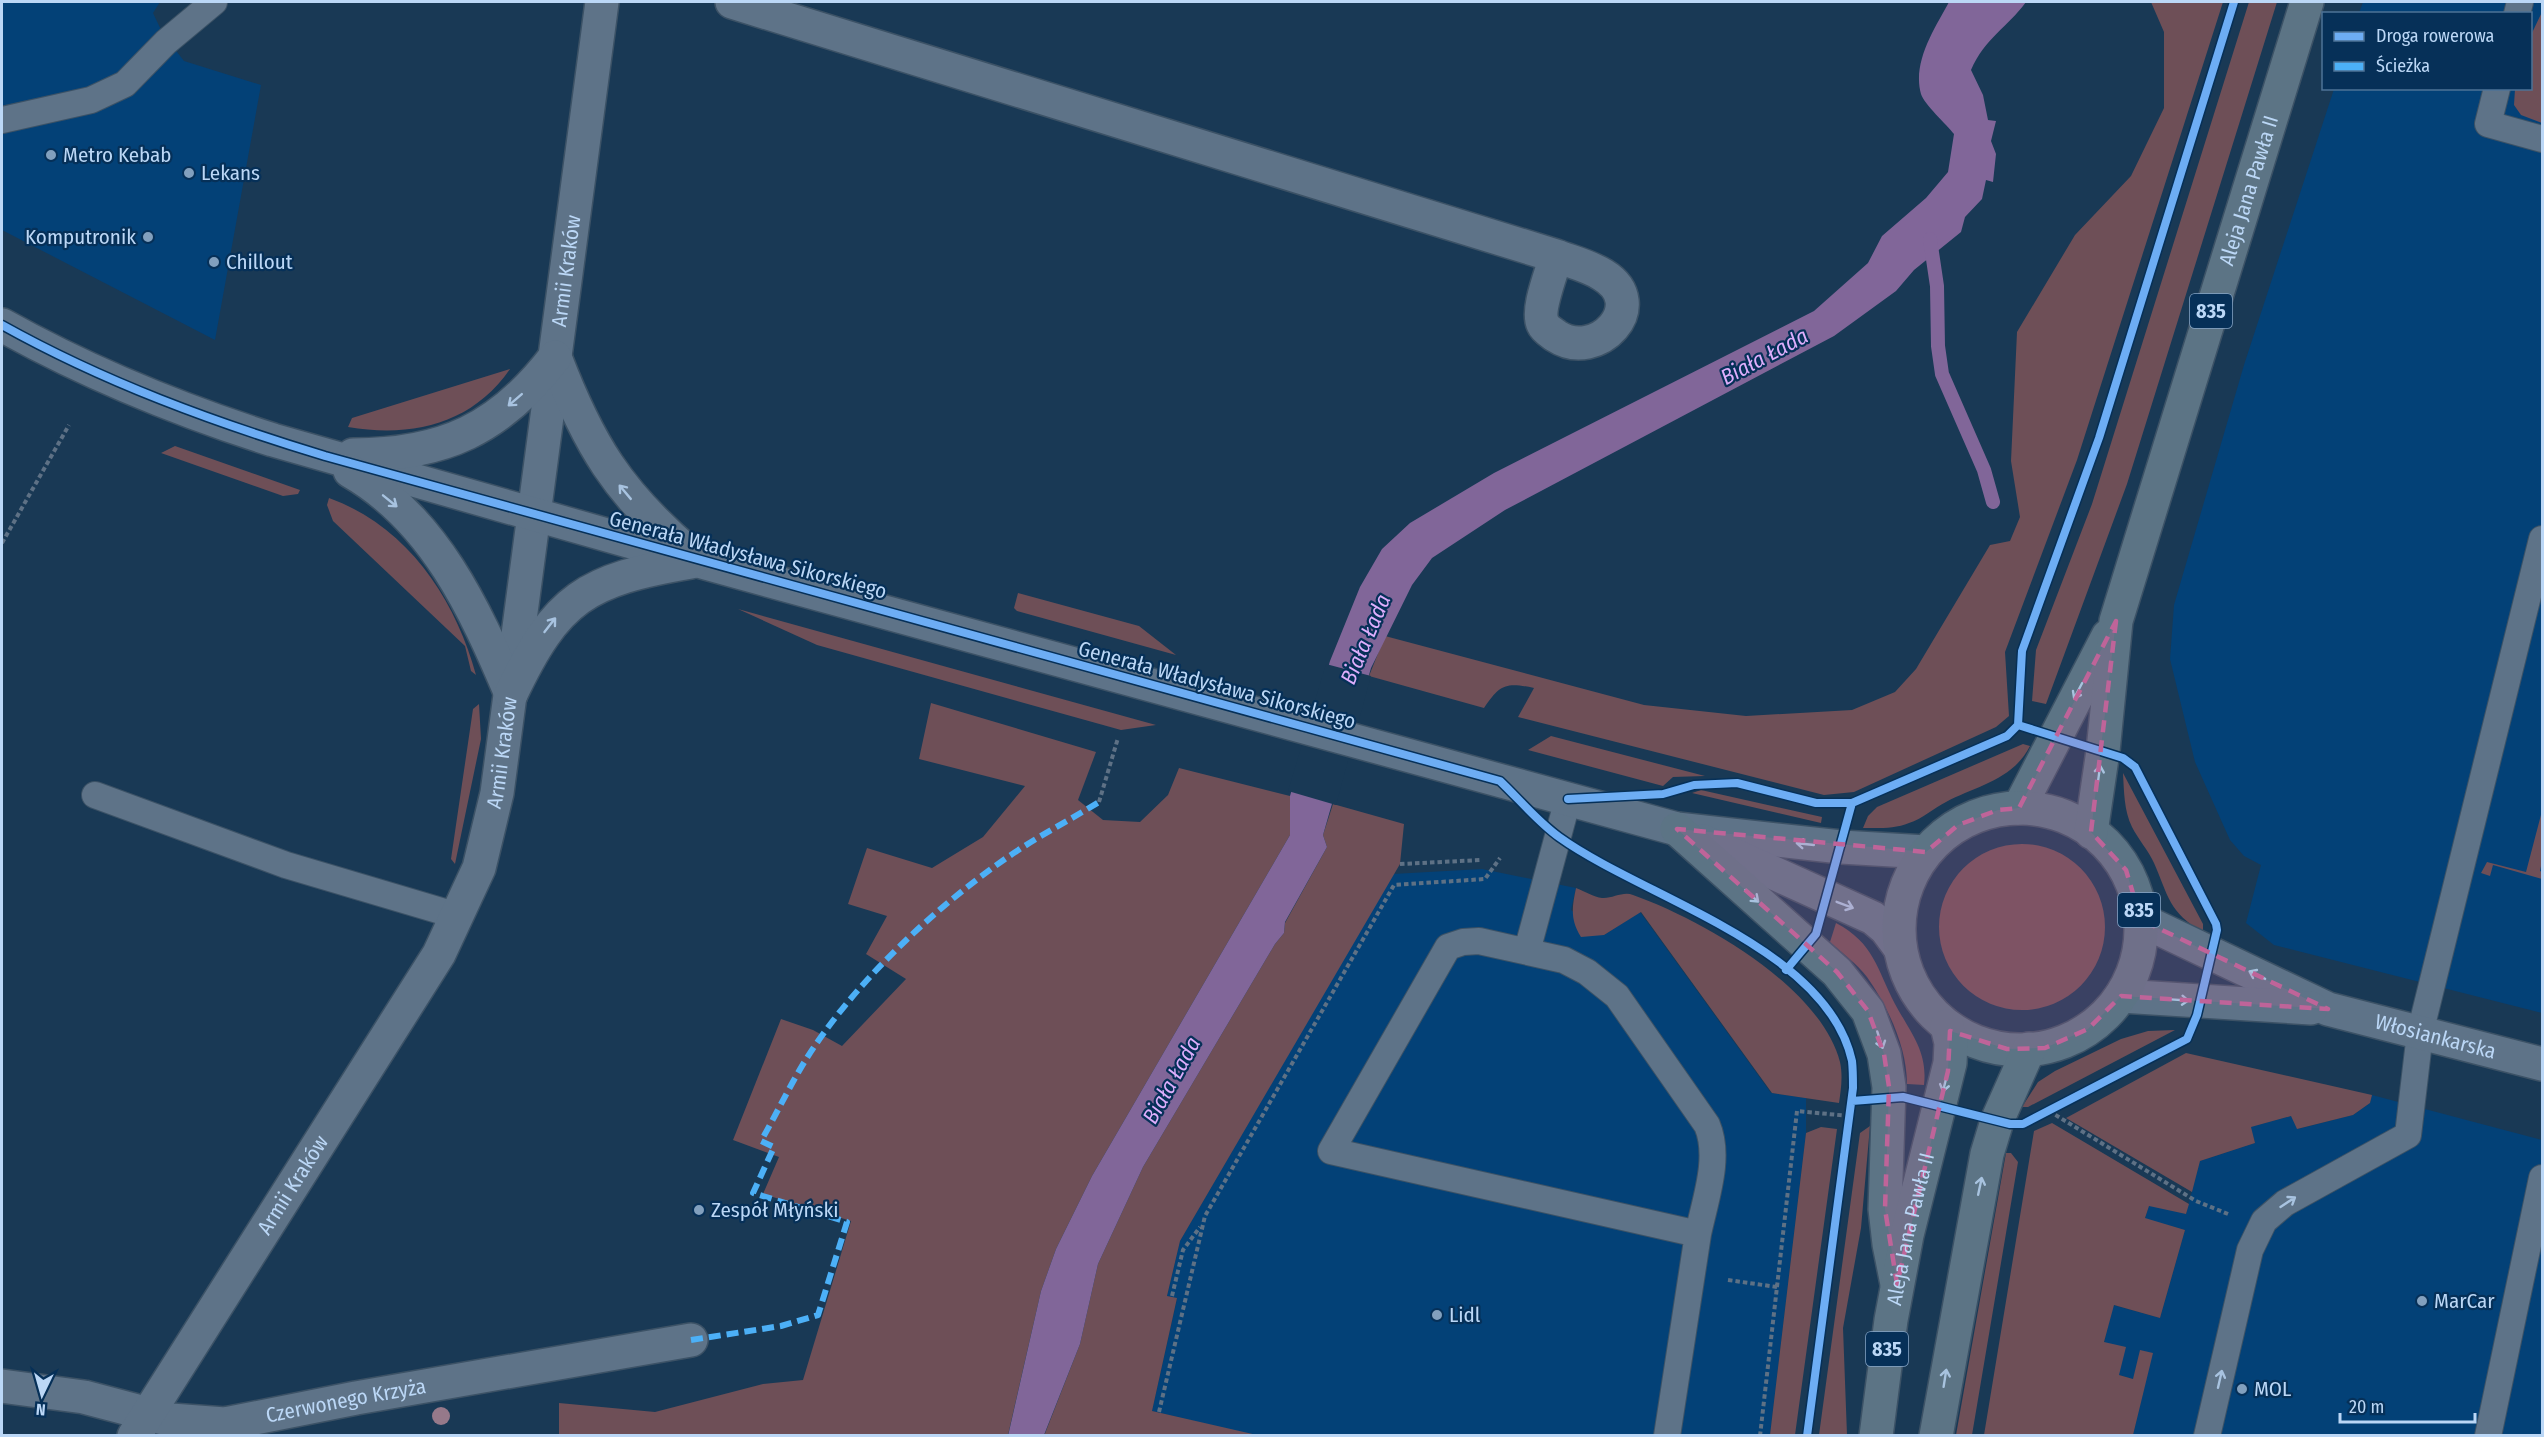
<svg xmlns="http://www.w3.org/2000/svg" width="2544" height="1437" font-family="'Fira Sans Condensed',sans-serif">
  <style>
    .built { fill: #034177 }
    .green { fill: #6e4f57 }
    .water { fill: #816699 }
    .pier { fill: #193955 }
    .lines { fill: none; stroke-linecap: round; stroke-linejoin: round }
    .stream { stroke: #816699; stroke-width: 14 }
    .service-casing { stroke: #3c5266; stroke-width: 28 }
    .minor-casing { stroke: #3c5266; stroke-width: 36 }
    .tertiary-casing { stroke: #3c5266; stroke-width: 36 }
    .primary-casing { stroke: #3c5266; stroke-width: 36 }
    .path { stroke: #5e7185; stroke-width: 4; stroke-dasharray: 4.5 3; stroke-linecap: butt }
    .service { stroke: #5e7388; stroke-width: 26 }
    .minor { stroke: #5e7388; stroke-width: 33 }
    .tertiary { stroke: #5e7388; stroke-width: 33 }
    .primary { stroke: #5c7485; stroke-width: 33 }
    .quiet { stroke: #4cb0f7; stroke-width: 6; stroke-dasharray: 12 6; stroke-linecap: butt }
    .cycleway-casing { stroke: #063058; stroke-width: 11 }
    .cycleway { stroke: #6dadf4; stroke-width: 8 }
    .tree { fill: #96798a }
    .oneway { stroke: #a8c3e0 }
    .oneway2 { stroke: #a8c3df }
    .marked { fill: #bf6499; fill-opacity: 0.2; stroke: #bf6499; stroke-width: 4.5; stroke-dasharray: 12 8; stroke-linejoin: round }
    .poi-dot { fill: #82a0be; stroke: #063058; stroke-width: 2 }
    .labels { text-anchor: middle; stroke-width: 4.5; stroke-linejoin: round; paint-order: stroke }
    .shield { fill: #063058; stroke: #85a5c7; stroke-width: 1.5 }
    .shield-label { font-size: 20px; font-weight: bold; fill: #bbd7f6 }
    .poi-label { font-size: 21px; fill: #bbd7f6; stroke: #063058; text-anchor: start }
    .street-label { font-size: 21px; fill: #bbd7f6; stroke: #063058 }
    .water-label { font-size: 22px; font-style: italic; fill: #deaefc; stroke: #063058 }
  </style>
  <rect width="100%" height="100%" fill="#193955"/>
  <path class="built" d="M2,2H160L153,13L163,34L184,61L261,85L215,340L2,230Z
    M2363,2H2542V1013L2274,945L2246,923L2261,865L2244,856L2230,840L2195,762L2170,659L2174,605L2244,365L2334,89L2530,88V14L2359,13Z
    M1482,869L1576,888L1571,910L1604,935L1640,912L1771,1093L1806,1098V1133L1770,1435L1257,1436L1152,1411L1177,1299L1167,1296L1180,1241L1393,874Z
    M2372,1095L2542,1140V1435H2133L2152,1353L2133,1379L2119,1375L2104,1343L2113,1305L2160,1318L2185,1230L2145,1219L2149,1205L2186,1214L2200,1161L2255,1143L2250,1127L2291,1116L2298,1129L2353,1115L2370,1103Z"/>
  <path class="green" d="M2151,2H2223L2077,460L2005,652L2009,716L1996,727L1854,792L1824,795L1518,717L1534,688C1506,682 1500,684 1484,708L1369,676L1385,636L1644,705L1746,716L1852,710L1895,692L1916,669L1990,545L2010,541L2020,517L2011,461L2017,332L2075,235L2131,176L2164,108V32Z
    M2249,2H2277L2127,484L2046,704L2032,701L2036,650L2092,504Z
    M2542,12V11V123L2521,115L2514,105L2515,89L2530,88L2531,35Z
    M510,369C472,424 412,438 348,427L352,418Z
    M175,446L300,490L298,494L283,496L161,453Z
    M329,498C407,526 455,598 476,675L471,671L465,646L333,521L327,505Z
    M1018,593L1139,626L1176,655L1017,611L1014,608Z
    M738,609L1156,725L1121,730L817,645Z
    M931,703L1096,752L1078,800L1103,820L1140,822L1168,795L1179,768L1290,796V835L1092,1176L1056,1249L1041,1291L1008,1435L559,1436V1403L655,1412L763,1384L803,1380L851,1221L763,1194L779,1157L733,1140L781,1019L813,1030L842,1046L906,979L866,954L887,916L848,904L867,848L932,868L983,837L1025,786L919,759Z
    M479,704L481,739L455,864L451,859L473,709Z
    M1551,736L1705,776L1673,777L1663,786L1528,750Z
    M2023,744L2030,746C2013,780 1976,786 1946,802C1934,808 1922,819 1909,823C1895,829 1878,828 1863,828L1868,816L1877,807Z
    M2123,773L2203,924V932C2169,913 2168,895 2154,863C2148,850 2138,839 2132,827C2124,811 2124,791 2123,773Z
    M1701,790L1822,817L1821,823L1692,793Z
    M1333,804L1404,824L1400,864L1180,1241L1167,1296L1177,1298L1152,1411L1257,1435L1044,1436L1080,1344L1098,1264L1143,1167L1275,944L1284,933L1285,923L1327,847L1323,835Z
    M2542,811V861L2540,871L2542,872V879L2493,865L2490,876L2481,873L2487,862L2526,872Z
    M1939 927a83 83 0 1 1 166 0a83 83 0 1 1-166 0Z
    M1576,888C1584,891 1594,897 1602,898C1612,899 1623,891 1633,895C1701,919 1821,987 1840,1062C1843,1076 1841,1089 1839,1103L1772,1093L1641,912L1604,935L1581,937C1570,920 1572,907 1576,888Z
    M1836,923C1874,943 1877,969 1895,1004C1910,1032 1928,1051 1924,1085L1907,1084C1907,1047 1888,1007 1867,977C1857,964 1842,953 1830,942Z
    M2175,1030L2028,1107H2022L2038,1082L2055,1071L2121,1039L2148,1031Z
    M2186,1053L2372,1095L2370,1103L2353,1115L2297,1129L2291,1116L2251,1127L2255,1143L2200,1161L2192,1192L2066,1118Z
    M2052,1123L2189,1204L2186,1214L2149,1206L2145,1218L2185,1230L2160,1318L2114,1305L2104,1342L2126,1347L2119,1375L2133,1379L2140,1350L2153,1353L2133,1435H1984L2034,1131Z
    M1870,1126L1861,1228L1843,1328L1847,1435H1819L1860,1133Z
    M1821,1127L1837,1129L1795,1435H1770L1806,1133Z
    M2006,1153H2011L2018,1162L1972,1435H1956Z"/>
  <path class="water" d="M1949,2H2026C2007,28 1985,38 1971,70L1983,95L1988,120L1996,121L1991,141L1996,154L1993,182L1986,180L1982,199L1965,217L1961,232L1914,270L1896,291L1834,336L1505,510L1432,558L1412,585L1371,668L1323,835L1327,847L1285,922L1284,933L1275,944L1143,1167L1098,1264L1080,1344L1044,1435L1008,1436L1041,1291L1056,1249L1092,1176L1290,835V796L1330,661L1360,587L1382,549L1410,523L1494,473L1814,311L1868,263L1882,236L1926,198L1948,172L1954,134C1947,125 1924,104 1921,94C1912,62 1935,28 1949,2Z"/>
  <path class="pier" d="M1326,664L1371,676L1336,805L1288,791Z"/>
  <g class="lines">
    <path class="stream" d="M1930,239L1937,286L1938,346L1942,374L1984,470L1993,502"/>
    <defs>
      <path id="service" d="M2517,14L2520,2
        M2497,88L2488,124L2542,139
        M2,120L91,100L125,84L166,42L214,2
        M95,795L286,865L458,916
        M1479,941L1564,960L1587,972L1617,996L1707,1125C1721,1158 1705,1200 1698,1234L1331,1151L1448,947L1463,942Z
        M1527,951L1568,799
        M1667,1436L1698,1234
        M2207,1436L2250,1250L2264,1221L2285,1203L2408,1135L2420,1033L2542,539
        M2488,1436L2542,1178"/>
      <g id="minor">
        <path d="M732,2L1556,256C1572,262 1589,266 1603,275C1652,305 1597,363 1556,336C1552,333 1545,329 1543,324C1536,310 1552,272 1556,256"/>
        <path id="s1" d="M2,1386L84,1397L171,1420L225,1424L356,1398L691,1340"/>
        <path id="s2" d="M134,1436L439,954L479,868L497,793L602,2"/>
      </g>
      <g id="tertiary">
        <path d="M2,325C88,373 179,410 273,440L698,561L1677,829L1841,847L1926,852"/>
        <path d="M555,357C588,444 618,493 690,554"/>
        <path d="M353,455C443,455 500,429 555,357"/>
        <path d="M350,471C434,519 475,609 511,694"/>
        <path d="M511,694C557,597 586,580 691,562"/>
        <path d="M1703,841L1873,918L1886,929L1900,948"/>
        <path id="s3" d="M2141,920L2328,1009L2542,1064"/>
        <path d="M2121,996L2311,1008"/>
      </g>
      <g id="primary">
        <path d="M2019,808L2108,636"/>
        <circle cx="2020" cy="929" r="121"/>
        <path d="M1677,829L1837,972L1868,1011L1884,1054L1889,1087L1885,1209L1889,1244L1897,1284"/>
        <path id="s4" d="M2091,832L2103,751L2116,621L2307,2"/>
        <path id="s5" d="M1876,1436L1891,1320L1907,1235L1950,1063L1951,1043L1947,1026"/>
        <path d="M1936,1436L1987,1154L1997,1121L2029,1049"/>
      </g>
    </defs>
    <use href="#service" class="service-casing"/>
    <use href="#minor" class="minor-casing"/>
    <use href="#tertiary" class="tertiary-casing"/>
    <use href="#primary" class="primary-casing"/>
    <path class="path" d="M2,543L69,425
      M1099,802L1118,738
      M1400,864L1481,860
      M2049,1111L2196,1201L2228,1214
      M1728,1280L1777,1287
      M1172,1296L1183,1250L1200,1227
      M1159,1412L1205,1216L1394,885L1485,879L1500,858
      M1760,1436L1797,1111L1849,1116"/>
    <use href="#service" class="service"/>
    <use href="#minor" class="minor"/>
    <use href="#tertiary" class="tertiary"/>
    <use href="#primary" class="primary"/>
    <path class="quiet" d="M691,1340L781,1326L818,1315L847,1222L753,1193L774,1147L761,1141C776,1115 789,1087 805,1061C852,985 932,910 1005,859C1035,838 1068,821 1099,802"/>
    <defs>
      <path id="cycleway" d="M2,325C104,382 213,422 325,456L1500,781C1519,799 1538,822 1559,837C1644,898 1827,947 1852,1061C1853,1070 1853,1080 1853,1088L1807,1436
        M2018,725L2022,651L2099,438L2234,2
        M1568,799L1663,794L1694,785L1737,783L1816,803H1852L2007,736L2018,725L2123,758L2135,767L2216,924L2217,930L2197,1015L2187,1039L2023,1124H2010L1903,1097L1852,1101
        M1786,970L1816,934L1852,803"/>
    </defs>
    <use href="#cycleway" class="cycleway-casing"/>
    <use href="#cycleway" class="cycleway"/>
  </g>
  <circle class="tree" cx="441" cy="1416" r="9"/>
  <defs><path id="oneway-shaft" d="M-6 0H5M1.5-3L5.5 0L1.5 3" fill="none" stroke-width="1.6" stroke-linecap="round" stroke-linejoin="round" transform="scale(1.5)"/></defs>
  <g class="oneway">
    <use href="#oneway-shaft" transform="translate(515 400) rotate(139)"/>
    <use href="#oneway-shaft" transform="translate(625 492) rotate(-130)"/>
    <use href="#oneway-shaft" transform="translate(390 501) rotate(39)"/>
    <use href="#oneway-shaft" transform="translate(550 625) rotate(-52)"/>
    <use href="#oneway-shaft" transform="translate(1805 844) rotate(-174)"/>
    <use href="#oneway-shaft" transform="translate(1845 905) rotate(21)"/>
    <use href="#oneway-shaft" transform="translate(2257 975) rotate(-154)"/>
    <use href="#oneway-shaft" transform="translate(2180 1000) rotate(4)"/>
    <use href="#oneway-shaft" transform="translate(2288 1202) rotate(-33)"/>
    <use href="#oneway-shaft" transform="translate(2220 1379) rotate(-77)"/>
  </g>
  <g class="oneway2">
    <use href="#oneway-shaft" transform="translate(2078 691) rotate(118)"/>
    <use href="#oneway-shaft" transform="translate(2099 774) rotate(-82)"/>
    <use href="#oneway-shaft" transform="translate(1752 896) rotate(42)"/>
    <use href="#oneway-shaft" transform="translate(1880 1040) rotate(72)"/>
    <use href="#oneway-shaft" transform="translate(1945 1083) rotate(104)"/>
    <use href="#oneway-shaft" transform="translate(1980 1186) rotate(-78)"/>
    <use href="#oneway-shaft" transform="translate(1945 1378) rotate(-81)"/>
  </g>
  <path class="marked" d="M2116,621L2091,832L2126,870L2141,920L2328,1009L2121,996L2088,1029L2045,1048L2007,1049L1950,1031L1948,1071L1897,1284L1885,1209L1889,1087L1884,1054L1868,1011L1837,972L1677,829L1926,852L1958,825L1998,810L2019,808Z"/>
  <g class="poi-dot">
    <circle cx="51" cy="155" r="6"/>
    <circle cx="189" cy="173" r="6"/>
    <circle cx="148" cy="237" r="6"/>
    <circle cx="214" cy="262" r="6"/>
    <circle cx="699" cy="1210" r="6"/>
    <circle cx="2422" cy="1301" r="6"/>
    <circle cx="1437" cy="1315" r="6"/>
    <circle cx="2242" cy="1389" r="6"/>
  </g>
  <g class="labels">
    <g class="shield">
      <rect x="2190" y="294" width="42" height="34" rx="4.5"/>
      <rect x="2118" y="893" width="42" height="34" rx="4.5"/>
      <rect x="1866" y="1332" width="42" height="34" rx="4.5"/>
    </g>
    <g class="shield-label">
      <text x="2211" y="318">835</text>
      <text x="2139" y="917">835</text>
      <text x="1887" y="1356">835</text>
    </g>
    <g class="poi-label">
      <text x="63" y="162">Metro Kebab</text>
      <text x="201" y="180">Lekans</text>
      <text x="136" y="244" text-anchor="end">Komputronik</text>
      <text x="226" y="269">Chillout</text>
      <text x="711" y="1217">Zespół Młyński</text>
      <text x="2434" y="1308">MarCar</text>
      <text x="1449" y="1322">Lidl</text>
      <text x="2254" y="1396">MOL</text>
    </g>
    <g class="street-label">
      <text dy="7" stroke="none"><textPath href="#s4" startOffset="663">Aleja Jana Pawła II</textPath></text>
      <text dy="7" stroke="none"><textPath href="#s2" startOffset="1269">Armii Kraków</textPath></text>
      <text transform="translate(748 555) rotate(15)" y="7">Generała Władysława Sikorskiego</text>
      <text transform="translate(1217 685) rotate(15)" y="7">Generała Władysława Sikorskiego</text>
      <text dy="7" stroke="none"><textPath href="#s2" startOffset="783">Armii Kraków</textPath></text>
      <text dy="7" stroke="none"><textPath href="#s3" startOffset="318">Włosiankarska</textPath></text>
      <text dy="7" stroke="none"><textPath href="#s2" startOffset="297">Armii Kraków</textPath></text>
      <text dy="7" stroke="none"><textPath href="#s5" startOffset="210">Aleja Jana Pawła II</textPath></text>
      <text dy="7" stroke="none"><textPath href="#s1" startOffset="350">Czerwonego Krzyża</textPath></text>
    </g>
    <g class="water-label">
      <text transform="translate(1764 356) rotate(-28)" y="8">Biała Łada</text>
      <text transform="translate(1365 639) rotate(-67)" y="8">Biała Łada</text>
      <text transform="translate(1171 1080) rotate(-61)" y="8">Biała Łada</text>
    </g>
  </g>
  <rect width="2544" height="1437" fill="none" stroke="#bbd7f6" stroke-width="6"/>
  <rect x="2322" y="12" width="210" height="78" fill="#063058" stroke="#4e7397" stroke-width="1.5"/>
  <rect x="2334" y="32" width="30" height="9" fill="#6dadf4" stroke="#4e7397" stroke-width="1.5"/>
  <text x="2376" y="42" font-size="18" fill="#bbd7f6">Droga rowerowa</text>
  <rect x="2334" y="62" width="30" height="9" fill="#4cb0f7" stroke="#4e7397" stroke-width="1.5"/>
  <text x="2376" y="72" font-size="18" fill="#bbd7f6">Ścieżka</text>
  <g transform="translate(42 1395) rotate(185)" stroke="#063058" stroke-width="4.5" paint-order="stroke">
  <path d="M0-4.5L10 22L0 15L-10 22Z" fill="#bbd7f6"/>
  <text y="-9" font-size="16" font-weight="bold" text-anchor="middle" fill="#bbd7f6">N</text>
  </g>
  <path d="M2340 1413v9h135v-9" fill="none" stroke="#bbd7f6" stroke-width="3"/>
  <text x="2349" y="1413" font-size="18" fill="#bbd7f6" stroke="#063058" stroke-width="4.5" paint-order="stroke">20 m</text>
</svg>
